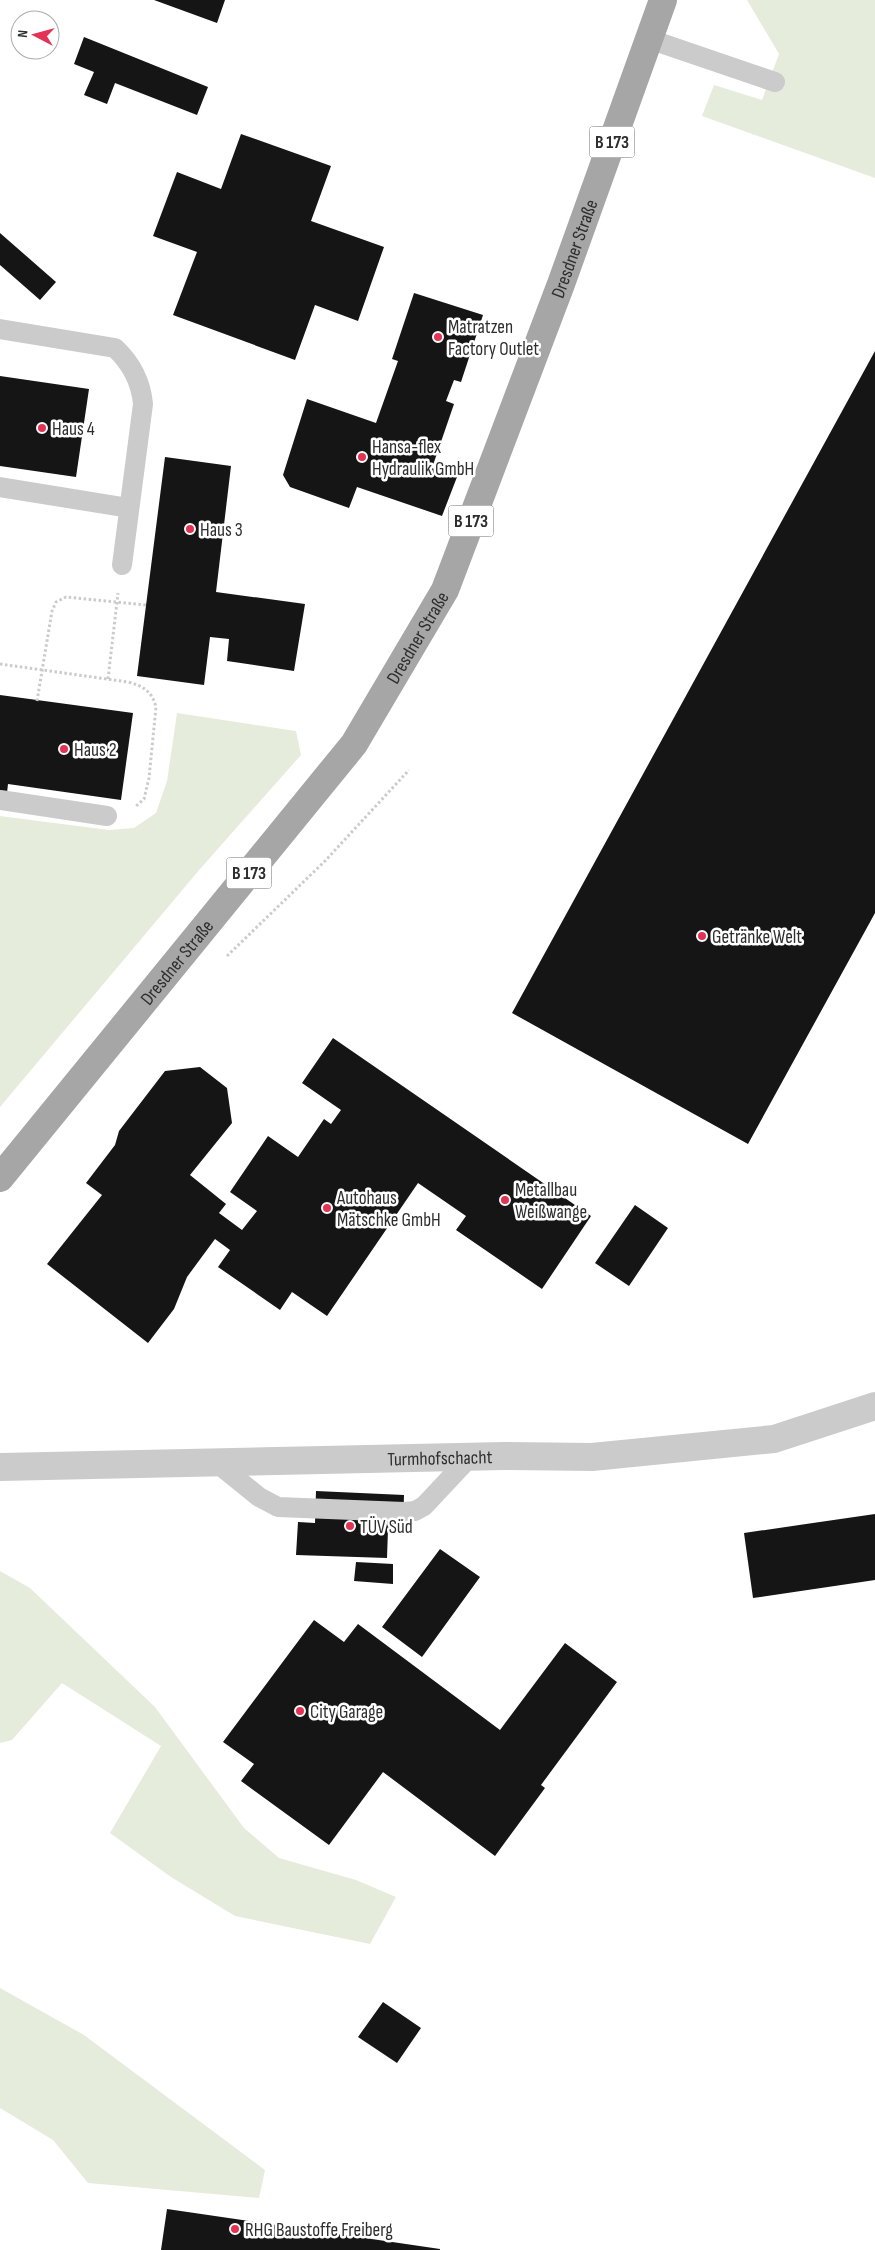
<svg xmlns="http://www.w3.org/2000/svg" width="875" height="2250" font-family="'Sofia Sans Condensed',sans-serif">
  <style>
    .green { fill: #e6ecdc }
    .building { fill: #151515 }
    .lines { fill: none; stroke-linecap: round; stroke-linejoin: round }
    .path { stroke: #cbcbcb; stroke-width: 3; stroke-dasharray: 2.5 2.5; stroke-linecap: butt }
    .service { stroke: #cbcbcb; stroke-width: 20 }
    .minor { stroke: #cbcbcb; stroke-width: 28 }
    .primary { stroke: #a6a6a6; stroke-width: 28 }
    .poi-dot { fill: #e33354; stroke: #fff; stroke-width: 2 }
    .labels { text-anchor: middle; stroke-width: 5; stroke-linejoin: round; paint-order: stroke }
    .shield { fill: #fff; stroke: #6d6d6d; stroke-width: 1 }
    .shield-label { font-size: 18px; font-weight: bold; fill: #2e2e2e }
    .street-label { font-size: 19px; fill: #2e2e2e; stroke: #fff }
    .poi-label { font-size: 19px; fill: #2e2e2e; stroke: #fff; text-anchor: start }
  </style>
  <rect width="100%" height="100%" fill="#fff"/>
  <path class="green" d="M747,0H875V178L702,116L714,85L762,100L779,54Z
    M177,713L296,731L301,755L200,869L0,1107V816L109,830L134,828L156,813L167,781Z
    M0,1571L30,1588L155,1707L244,1828L279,1858L356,1880L396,1897L370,1944L235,1916L171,1877L110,1833L161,1746L62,1683L12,1740L0,1743Z
    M0,1988L84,2035L265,2170L259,2198L88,2183L53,2140L0,2108Z"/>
  <path class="building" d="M154,0H225L217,23Z
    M84,37L208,87L197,115L115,83L107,104L84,95L94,72L74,64Z
    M241,134L331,166L311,221L384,247L358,321L315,305L295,360L173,315L197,252L153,236L177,172L221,189Z
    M0,233L56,282L40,300L0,265Z
    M414,293L483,315L461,382L454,380L446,401L454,404L432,468L457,477L442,516L357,487L349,508L290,487L283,475L307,399L376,423L398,361L392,359Z
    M875,351V913L748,1144L512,1013Z
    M0,376L89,389L76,477L0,466Z
    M165,457L231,466L216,592L305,604L294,671L227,661L229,639L210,637L204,685L137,676Z
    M0,695L133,713L121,800L8,784L7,793L0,792Z
    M333,1038L591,1216L542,1289L456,1230L466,1216L418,1183L327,1316L292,1292L280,1310L218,1267L230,1250L215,1239L187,1277L174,1309L148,1343L47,1264L102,1195L86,1183L115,1145L119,1131L165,1071L200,1067L227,1088L232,1123L190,1175L226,1204L219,1213L242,1230L257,1211L230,1192L268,1136L298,1157L324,1119L331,1124L341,1110L302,1083Z
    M635,1205L668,1228L629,1286L595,1263Z
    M316,1491L404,1495L403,1529H388L387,1558L296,1555L298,1522L315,1523Z
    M875,1514V1580L753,1598L744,1533Z
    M440,1549L480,1577L422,1657L382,1627Z
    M356,1562L393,1564V1584L354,1581Z
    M314,1620L344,1642L358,1624L500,1730L565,1643L617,1682L541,1785L545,1788L495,1856L383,1772L329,1845L241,1781L254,1764L223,1742Z
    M383,2002L421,2028L397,2063L358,2037Z
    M167,2209L440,2249V2250H161Z"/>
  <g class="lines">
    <path class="path" d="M0,664L128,682C143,686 152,691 156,707L149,778L144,799L135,807
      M108,679L118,593
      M37,701L52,611L56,602L66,597L146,605
      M227,956L325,861L409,770"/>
    <path class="service" d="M649,39L775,82
      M0,329L115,348C131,363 141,382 143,404L122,565
      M0,487L129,508
      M0,800L107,816
      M217,1463L259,1497L278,1507L404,1512L415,1511L424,1506L470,1457"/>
    <path class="minor" id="s1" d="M0,1467L504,1456L592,1457L774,1439L875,1406"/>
    <path class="primary" id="s2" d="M0,1178L354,744L445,590L561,284L663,0"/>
  </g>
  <g class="poi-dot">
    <circle cx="438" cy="337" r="5"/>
    <circle cx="42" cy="428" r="5"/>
    <circle cx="362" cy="457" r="5"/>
    <circle cx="190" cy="529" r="5"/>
    <circle cx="64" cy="749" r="5"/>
    <circle cx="702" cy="936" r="5"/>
    <circle cx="505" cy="1200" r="5"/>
    <circle cx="327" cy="1208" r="5"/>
    <circle cx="350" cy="1526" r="5"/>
    <circle cx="300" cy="1711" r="5"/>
    <circle cx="235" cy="2229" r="5"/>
  </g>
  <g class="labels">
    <g class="shield">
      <rect x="589.5" y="126.5" width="45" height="31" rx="4"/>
      <rect x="448.5" y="505.5" width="45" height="31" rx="4"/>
      <rect x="226.5" y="857.5" width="45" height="31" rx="4"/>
    </g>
    <g class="shield-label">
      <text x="612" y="148">B 173</text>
      <text x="471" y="527">B 173</text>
      <text x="249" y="879">B 173</text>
    </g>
    <g class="street-label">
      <text dy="7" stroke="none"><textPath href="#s2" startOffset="1104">Dresdner Straße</textPath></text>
      <text dy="7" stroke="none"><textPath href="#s2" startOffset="684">Dresdner Straße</textPath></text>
      <text dy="7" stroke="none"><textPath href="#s2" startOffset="279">Dresdner Straße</textPath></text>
      <text dy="7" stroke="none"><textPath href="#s1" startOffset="440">Turmhofschacht</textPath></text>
    </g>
    <g class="poi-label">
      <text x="448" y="333">Matratzen<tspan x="448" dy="22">Factory Outlet</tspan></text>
      <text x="52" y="435">Haus 4</text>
      <text x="372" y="453">Hansa-flex<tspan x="372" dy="22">Hydraulik GmbH</tspan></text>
      <text x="200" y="536">Haus 3</text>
      <text x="74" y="756">Haus 2</text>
      <text x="712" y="943">Getränke Welt</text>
      <text x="515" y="1196">Metallbau<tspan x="515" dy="22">Weißwange</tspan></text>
      <text x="337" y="1204">Autohaus<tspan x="337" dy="22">Mätschke GmbH</tspan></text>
      <text x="360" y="1533">TÜV Süd</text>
      <text x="310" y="1718">City Garage</text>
      <text x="245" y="2236">RHG Baustoffe Freiberg</text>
    </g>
  </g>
  <g transform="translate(35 35) rotate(276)"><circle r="24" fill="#ffffff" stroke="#ababab"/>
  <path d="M0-4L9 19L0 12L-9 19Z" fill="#e33354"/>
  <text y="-8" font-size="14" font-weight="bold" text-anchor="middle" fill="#2e2e2e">N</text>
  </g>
</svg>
